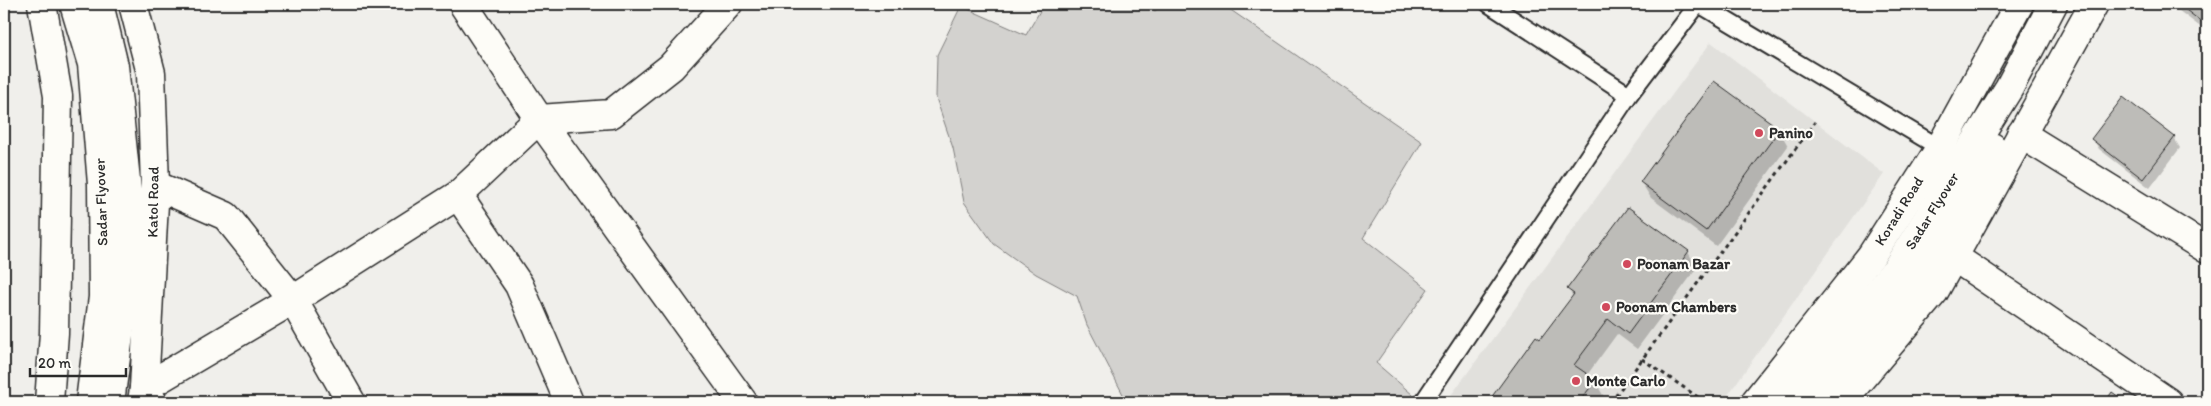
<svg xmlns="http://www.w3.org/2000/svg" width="2211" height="406" font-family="Itim,sans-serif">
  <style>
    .built { fill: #e1e0dc }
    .green { fill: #d3d2cf; stroke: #7f7e7d }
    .shadow { fill: #0003 }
    .building { fill: #bdbcb8; stroke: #2b2b2b }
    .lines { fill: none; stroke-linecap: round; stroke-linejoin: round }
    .service-casing { stroke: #2b2b2b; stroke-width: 20 }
    .minor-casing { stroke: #2b2b2b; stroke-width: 31 }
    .tertiary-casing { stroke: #2b2b2b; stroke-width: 31 }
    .primary-casing { stroke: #2b2b2b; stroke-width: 31 }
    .trunk-casing { stroke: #2b2b2b; stroke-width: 31 }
    .path { stroke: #2b2b2b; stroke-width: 3; stroke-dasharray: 4 4; stroke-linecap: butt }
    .service { stroke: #fdfcf7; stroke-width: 16 }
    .minor { stroke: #fdfcf7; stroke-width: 28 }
    .tertiary { stroke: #fdfcf7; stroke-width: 28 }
    .primary { stroke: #fdfcf7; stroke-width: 28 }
    .trunk { stroke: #fdfcf7; stroke-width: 28 }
    .poi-dot { fill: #d1495b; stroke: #fdfcf7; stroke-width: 2 }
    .labels { text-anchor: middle; stroke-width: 4.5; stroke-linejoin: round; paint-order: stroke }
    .poi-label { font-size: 15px; font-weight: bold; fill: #2b2b2b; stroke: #fdfcf7; text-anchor: start }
    .street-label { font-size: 15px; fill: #2b2b2b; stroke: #fdfcf7 }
  </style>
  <rect width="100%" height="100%" fill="#f0efeb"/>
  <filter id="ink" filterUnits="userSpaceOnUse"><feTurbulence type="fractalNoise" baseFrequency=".02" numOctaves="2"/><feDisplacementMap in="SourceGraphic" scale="10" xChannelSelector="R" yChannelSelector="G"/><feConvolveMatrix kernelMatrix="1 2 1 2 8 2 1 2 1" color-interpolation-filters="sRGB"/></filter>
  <g filter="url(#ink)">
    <path class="built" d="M1711,42L1884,174L1723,402H1446Z"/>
    <path class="green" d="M1044,4H1147L1155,11L1163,4H1222L1422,142L1363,238L1428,289L1376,363L1413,395L1408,402H1127L1087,325L1077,296L1036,274L994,244L964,202L953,148L936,98L937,55L961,6L1026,35Z"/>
    <path class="shadow" d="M2170,4H2207V32Z
      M1714,83L1779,130L1788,146L1716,246L1651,198L1641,182Z
      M2174,138L2180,148L2150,188L2099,149L2093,139Z
      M1688,252L1697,268L1637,349L1617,334L1587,375L1595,381L1604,397L1600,402H1490L1536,338L1540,341L1573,297L1569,289Z"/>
    <path class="building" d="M2178,4H2207V26Z
      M1714,81L1780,129L1706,231L1640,182Z
      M2123,97L2175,137L2143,179L2091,139Z
      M1628,207L1689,251L1628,334L1608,319L1574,365L1596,380L1579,402H1488L1536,336L1540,339L1574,294L1567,289Z
      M2112,392L2126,402H2105Z"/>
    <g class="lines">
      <defs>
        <path id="service" d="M1699,4L1940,148
          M1629,95L1698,4
          M1423,402L1629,95L1489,4"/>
        <path id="minor" d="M2021,134L2207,249
          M458,195L519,285L569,402
          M1954,257L2168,402
          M153,402L144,388L293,300L458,195L539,119L611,114L671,67L728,4"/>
        <path id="tertiary" d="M463,4L539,119L743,402
          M155,185L226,216L293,300L351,402"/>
        <path id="primary" d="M42,4L58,96L54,333L49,402
          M133,4L151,73L155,185L144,388L142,402
          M1755,402L1871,256L1940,148L2019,4
          M1841,402L1934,292L2094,4"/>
        <path id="trunk" d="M74,4L92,64L102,184L103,297L90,402
          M99,4L114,66L130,219L126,283L110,402
          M1787,402L1896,269L2009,88L2053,4
          M1815,402L1907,291L1938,245L1992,147"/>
      </defs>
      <use href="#service" class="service-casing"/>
      <use href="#minor" class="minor-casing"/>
      <use href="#tertiary" class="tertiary-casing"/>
      <use href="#primary" class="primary-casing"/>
      <use href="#trunk" class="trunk-casing"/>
      <path class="path" d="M1642,359L1705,402
        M1611,402L1815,122"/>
      <use href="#service" class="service"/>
      <use href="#minor" class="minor"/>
      <use href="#tertiary" class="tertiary"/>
      <use href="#primary" class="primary"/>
      <use href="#trunk" class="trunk"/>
    </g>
  </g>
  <g class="poi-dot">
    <circle cx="1759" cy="133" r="5"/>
    <circle cx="1627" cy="264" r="5"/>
    <circle cx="1606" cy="307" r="5"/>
    <circle cx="1576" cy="381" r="5"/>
  </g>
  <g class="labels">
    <g class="poi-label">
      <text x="1769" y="138">Panino</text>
      <text x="1637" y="269">Poonam Bazar</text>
      <text x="1616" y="312">Poonam Chambers</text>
      <text x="1586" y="386">Monte Carlo</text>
    </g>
    <g class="street-label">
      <text transform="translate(101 202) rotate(-92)" y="5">Sadar Flyover</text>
      <text transform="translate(153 202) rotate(-89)" y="5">Katol Road</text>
      <text transform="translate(1899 211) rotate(-58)" y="5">Koradi Road</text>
      <text transform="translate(1932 211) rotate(-58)" y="5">Sadar Flyover</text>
    </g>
  </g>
  <rect width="2211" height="406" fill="none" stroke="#fdfcf7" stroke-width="20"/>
  <rect x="10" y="10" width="2191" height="386" fill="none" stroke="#2b2b2b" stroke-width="2" filter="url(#ink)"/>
  <path d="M30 368v8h96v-8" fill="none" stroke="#2b2b2b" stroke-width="2.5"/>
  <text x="38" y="368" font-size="15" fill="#2b2b2b" stroke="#fdfcf7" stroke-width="4" paint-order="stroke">20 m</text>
</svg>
